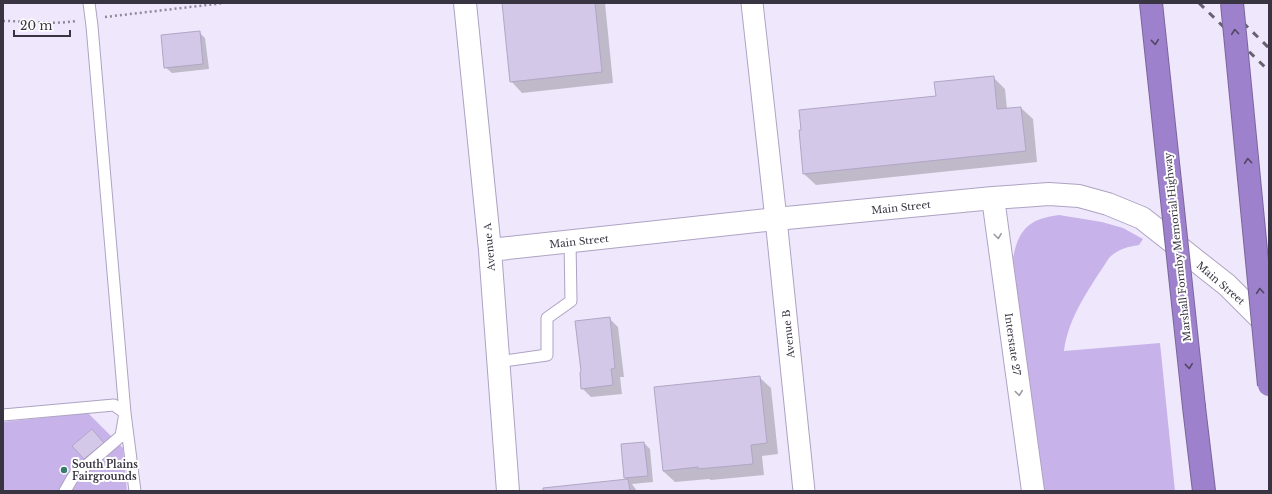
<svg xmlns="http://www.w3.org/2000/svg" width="1272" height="494" font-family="'Libre Baskerville',serif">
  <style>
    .grass { fill: #c7b3ea }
    .shadow { fill: #0003 }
    .building { fill: #d4c8e9; stroke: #b1a6c5 }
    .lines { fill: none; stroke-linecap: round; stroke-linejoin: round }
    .service-casing { stroke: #aea2c2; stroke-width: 13 }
    .minor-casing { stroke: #aea2c2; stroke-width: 23 }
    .secondary-casing { stroke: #aea2c2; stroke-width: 24 }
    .motorway-casing { stroke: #7a669b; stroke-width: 24 }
    .path { stroke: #8f8999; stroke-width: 2.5; stroke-dasharray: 2 3; stroke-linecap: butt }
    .service { stroke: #fff; stroke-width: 11 }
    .minor { stroke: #fff; stroke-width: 21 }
    .secondary { stroke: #fff; stroke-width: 22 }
    .motorway { stroke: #9e81cc; stroke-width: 22 }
    .rail { stroke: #676271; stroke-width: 3; stroke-dasharray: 7 7; stroke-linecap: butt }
    .motorway-bridge-casing { stroke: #7a669b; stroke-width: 24; stroke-linecap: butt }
    .motorway-bridge { stroke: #9e81cc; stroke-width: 22 }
    .oneway { stroke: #524764 }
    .oneway2 { stroke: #9c9aa0 }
    .poi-dot { fill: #397c6e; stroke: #fff; stroke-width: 1.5 }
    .labels { text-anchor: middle; stroke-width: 4; stroke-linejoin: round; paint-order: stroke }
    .street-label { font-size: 10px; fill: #383441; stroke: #fff }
    .poi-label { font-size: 10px; font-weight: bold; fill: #383441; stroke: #fff; text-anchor: start }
  </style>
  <rect width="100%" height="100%" fill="#efe8fc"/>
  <path class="grass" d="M1059,215L1102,222L1123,228L1143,239L1139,245C1127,247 1118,249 1109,258C1091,286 1068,317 1064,351L1160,343L1175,491H1043L1012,264C1017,232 1026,219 1059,215Z
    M88,413L123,448L127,491H3V422Z"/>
  <path class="shadow" d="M503,3H605L613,83L522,93L511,81Z
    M199,32L205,38L209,69L172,73L165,67Z
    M993,77L1005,89L1007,109L1021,108L1033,119L1037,162L816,185L804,174L937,97Z
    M609,318L618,327L624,377H620L622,394L591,397L582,388Z
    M759,377L771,388L778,454L762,456L764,475L711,480L709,479L675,482L663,471Z
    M98,436L109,449L91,465L74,446Z
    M644,443L650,449L653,482L632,484L637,491H544L628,480L625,478Z"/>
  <path class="building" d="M502,3H595L602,72L510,82Z
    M200,31L203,64L164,68L161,35Z
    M994,76L997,109L1021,107L1026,151L803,174L799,130H801L799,110L936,96L934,82Z
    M610,317L615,368L611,369L613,385L581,389L580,372L581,371L575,321Z
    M760,376L767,443L751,445L753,464L698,469V467L663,471L654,387Z
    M92,429L104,443L84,459L72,446Z
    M644,442L648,476L624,478L621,444Z
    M628,479L630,491H543V488Z"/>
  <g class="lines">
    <defs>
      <path id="service" d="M89,3L92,26L125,413L135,491
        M497,362L547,355V318L571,301L570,241
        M3,415L114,405L125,413L121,436L73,477L65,491"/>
      <path id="minor" d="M752,3L776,219L804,491"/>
      <path id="secondary" d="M465,3L490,250L508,491
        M993,198L1033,491
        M490,250L776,219L993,198L1049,194L1079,196L1108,204L1142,218L1227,285L1269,327"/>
      <path id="motorway" d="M1194,407L1204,491"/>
    </defs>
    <use href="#service" class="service-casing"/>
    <use href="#minor" class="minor-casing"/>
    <use href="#secondary" class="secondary-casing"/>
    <use href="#motorway" class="motorway-casing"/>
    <path class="path" d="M105,17L224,3
      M3,21C28,21 52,25 76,21"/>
    <use href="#service" class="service"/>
    <use href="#minor" class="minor"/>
    <use href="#secondary" class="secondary"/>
    <use href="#motorway" class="motorway"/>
    <path class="rail" d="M1199,3L1269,71
      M1223,3L1269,48"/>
    <defs>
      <path id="motorway-bridge" d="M1151,3L1194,407
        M1232,3L1269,385"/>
    </defs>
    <use href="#motorway-bridge" class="motorway-bridge-casing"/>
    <use href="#motorway-bridge" class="motorway-bridge"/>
  </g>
  <defs><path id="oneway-chevron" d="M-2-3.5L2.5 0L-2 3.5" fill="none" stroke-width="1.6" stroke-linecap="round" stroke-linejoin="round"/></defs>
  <g class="oneway">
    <use href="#oneway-chevron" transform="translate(1235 32) rotate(-95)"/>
    <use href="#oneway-chevron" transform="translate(1155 42) rotate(84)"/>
    <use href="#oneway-chevron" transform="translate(1248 161) rotate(-95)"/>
    <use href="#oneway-chevron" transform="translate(1260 291) rotate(-95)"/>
    <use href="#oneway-chevron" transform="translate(1189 366) rotate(84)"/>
  </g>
  <g class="oneway2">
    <use href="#oneway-chevron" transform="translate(998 236) rotate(83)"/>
    <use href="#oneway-chevron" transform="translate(1019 393) rotate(82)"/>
  </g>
  <circle class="poi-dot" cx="64" cy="470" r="4"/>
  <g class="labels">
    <g class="street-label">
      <text transform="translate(901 207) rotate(-6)" y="4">Main Street</text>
      <text transform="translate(579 241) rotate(-6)" y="4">Main Street</text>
      <text transform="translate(489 247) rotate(-95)" y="4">Avenue A</text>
      <text transform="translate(1177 247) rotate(-96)" y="4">Marshall Formby Memorial Highway</text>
      <text transform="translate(1221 283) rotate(41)" y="4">Main Street</text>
      <text transform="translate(788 334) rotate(-96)" y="4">Avenue B</text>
      <text transform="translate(1013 344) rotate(82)" y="4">Interstate 27</text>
    </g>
    <g class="poi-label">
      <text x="72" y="468">South Plains<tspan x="72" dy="12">Fairgrounds</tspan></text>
    </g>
  </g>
  <rect width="1272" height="494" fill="none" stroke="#383441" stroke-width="8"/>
  <path d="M14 30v6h56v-6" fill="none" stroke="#383441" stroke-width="2"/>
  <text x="20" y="30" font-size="12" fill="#383441" stroke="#ffffff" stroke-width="3" paint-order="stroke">20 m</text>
</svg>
